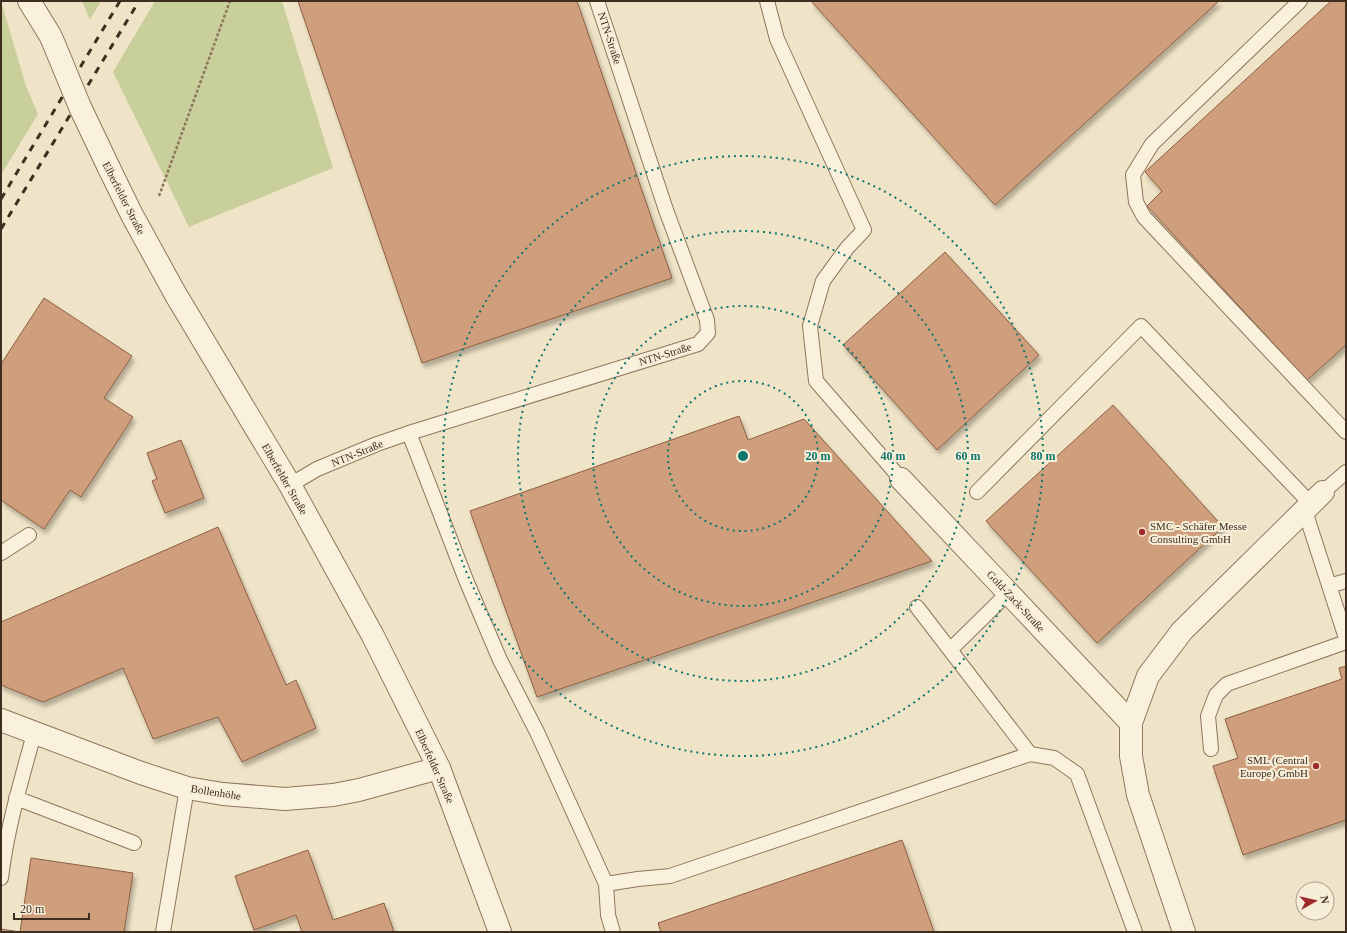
<svg xmlns="http://www.w3.org/2000/svg" width="1347" height="933" font-family="Georgia,serif">
  <style>
    .green { fill: #c9cf9b }
    .building { fill: #cf9f7d; stroke: #8d5f41; filter: url(#shadow) }
    .lines { fill: none; stroke-linecap: round; stroke-linejoin: round }
    .service-casing { stroke: #8d765c; stroke-width: 16 }
    .minor-casing { stroke: #8d765c; stroke-width: 24 }
    .tertiary-casing { stroke: #8d765c; stroke-width: 24 }
    .path { stroke: #8d765c; stroke-width: 2.5; stroke-dasharray: 3 2; stroke-linecap: butt }
    .service { stroke: #faf1dc; stroke-width: 14 }
    .minor { stroke: #faf1dc; stroke-width: 22 }
    .tertiary { stroke: #faf1dc; stroke-width: 22 }
    .rail { stroke: #3d2e20; stroke-width: 3; stroke-dasharray: 7 7; stroke-linecap: butt }
    .tertiary-bridge-casing { stroke: #8d765c; stroke-width: 24; stroke-linecap: butt }
    .tertiary-bridge { stroke: #faf1dc; stroke-width: 22 }
    .ring { fill: none; stroke: #0f766e; stroke-width: 2; stroke-dasharray: 2 4 }
    .poi-dot { fill: #9e2a2b; stroke: #f7eed8; stroke-width: 1.5 }
    .labels { text-anchor: middle; stroke-width: 4; stroke-linejoin: round; paint-order: stroke }
    .street-label { font-size: 11px; fill: #3d2e20; stroke: #f7eed8 }
    .poi-label { font-size: 11px; fill: #3d2e20; stroke: #f7eed8; text-anchor: start }
    .centre { fill: #0f766e; stroke: #f7eed8; stroke-width: 2 }
    .ring-label { font-size: 12px; text-anchor: middle; font-weight: bold; fill: #0f766e; stroke: #f7eed8; stroke-width: 4; stroke-linejoin: round; paint-order: stroke }
  </style>
  <defs>
    <filter id="shadow"><feDropShadow dx="2.5" dy="4.5" stdDeviation="2" flood-color="#0004"/></filter>
  </defs>
  <rect width="100%" height="100%" fill="#f0e4c8"/>
  <path class="green" d="M1,1L26,86L38,114L1,175Z
    M82,1H101L90,20Z
    M155,1H282L333,168L189,227L113,72Z"/>
  <path class="building" d="M298,1H577L672,278L422,363Z
    M811,1H1219L995,205Z
    M1331,1H1346V345L1307,380L1147,206L1162,191L1145,172Z
    M945,252L1039,355L937,450L843,345Z
    M44,298L132,356L104,398L133,417L81,497L70,490L44,529L1,500V364Z
    M1113,405L1223,527L1097,643L986,521Z
    M739,416L748,440L804,419L932,561L537,697L470,511Z
    M181,440L204,498L165,513L152,481L157,479L147,453Z
    M218,527L286,685L296,680L316,728L242,762L218,717L153,739L123,668L43,702L1,685V622Z
    M1346,666V820L1243,855L1213,766L1238,758L1225,719L1342,679L1339,668Z
    M902,840L934,932H661L658,923Z
    M308,850L333,920L384,903L394,932H302L296,915L254,930L235,876Z
    M31,858L133,873L124,932H20Z
    M1,929L20,932H21H1Z"/>
  <g class="lines">
    <defs>
      <path id="service" d="M767,1L777,39L864,230L847,248L823,281L810,326L816,381L901,479
        M1300,1L1152,144L1133,175L1136,202L1144,217L1346,432
        M409,433L466,580L500,660L537,732L606,884L608,915L613,932
        M290,485L317,469L377,444L409,433L698,344L708,333L707,320L666,210L597,1
        M977,492L1141,326L1311,504
        M1323,492L1346,472
        M1305,511L1346,638
        M1,553L29,535
        M1329,586L1346,581
        M917,607L1030,754
        M950,650L1008,593
        M1211,749L1208,716L1216,695L1227,684L1346,642
        M16,798L134,843
        M1,878C7,828 21,781 34,734
        M606,884L638,879L670,876L1030,754L1054,758L1077,774L1135,932
        M163,932L187,788"/>
      <path id="minor" d="M901,479L1131,723V756L1138,795L1184,932
        M1,720L141,773L187,788L223,794L285,799L333,795L359,790L439,768
        M1131,723L1148,676L1182,631L1323,492"/>
      <path id="tertiary" d="M29,1L50,35L54,44
        M109,168L132,215L176,295L290,485L373,636L439,768L500,932"/>
    </defs>
    <use href="#service" class="service-casing"/>
    <use href="#minor" class="minor-casing"/>
    <use href="#tertiary" class="tertiary-casing"/>
    <path class="path" d="M159,196L230,1"/>
    <use href="#service" class="service"/>
    <use href="#minor" class="minor"/>
    <use href="#tertiary" class="tertiary"/>
    <path class="rail" d="M1,199L120,1
      M1,229L139,1"/>
    <defs>
      <path id="tertiary-bridge" d="M54,44L80,107L109,168"/>
    </defs>
    <use href="#tertiary-bridge" class="tertiary-bridge-casing"/>
    <use href="#tertiary-bridge" class="tertiary-bridge"/>
  </g>
  <g class="ring">
    <circle cx="743" cy="456" r="75"/>
    <circle cx="743" cy="456" r="150"/>
    <circle cx="743" cy="456" r="225"/>
    <circle cx="743" cy="456" r="300"/>
  </g>
  <g class="poi-dot">
    <circle cx="1142" cy="532" r="4"/>
    <circle cx="1316" cy="766" r="4"/>
  </g>
  <g class="labels">
    <g class="street-label">
      <text transform="translate(610 38) rotate(72)" y="4">NTN-Straße</text>
      <text transform="translate(124 198) rotate(63)" y="4">Elberfelder Straße</text>
      <text transform="translate(665 354) rotate(-17)" y="4">NTN-Straße</text>
      <text transform="translate(357 453) rotate(-22)" y="4">NTN-Straße</text>
      <text transform="translate(285 479) rotate(60)" y="4">Elberfelder Straße</text>
      <text transform="translate(1016 601) rotate(47)" y="4">Gold-Zack-Straße</text>
      <text transform="translate(435 766) rotate(66)" y="4">Elberfelder Straße</text>
      <text transform="translate(216 792) rotate(9)" y="4">Bollenhöhe</text>
    </g>
    <g class="poi-label">
      <text x="1150" y="530">SMC - Schäfer Messe<tspan x="1150" dy="13">Consulting GmbH</tspan></text>
      <text x="1308" y="764" text-anchor="end">SML (Central<tspan x="1308" dy="13">Europe) GmbH</tspan></text>
    </g>
  </g>
  <circle cx="743" cy="456" r="6" class="centre"/>
  <g class="ring-label">
    <text x="818" y="460">20 m</text>
    <text x="893" y="460">40 m</text>
    <text x="968" y="460">60 m</text>
    <text x="1043" y="460">80 m</text>
  </g>
  <rect width="1347" height="933" fill="none" stroke="#3d2e20" stroke-width="4"/>
  <g transform="translate(1315 901) rotate(82)"><circle r="19" fill="#f7eed8" stroke="#ada18e"/>
  <path d="M0-3L7 15L0 10L-7 15Z" fill="#9e2a2b"/>
  <text y="-6" font-size="11" font-weight="bold" text-anchor="middle" fill="#3d2e20">N</text>
  </g>
  <path d="M14 913v6h75v-6" fill="none" stroke="#3d2e20" stroke-width="2"/>
  <text x="20" y="913" font-size="12" fill="#3d2e20" stroke="#f7eed8" stroke-width="3" paint-order="stroke">20 m</text>
</svg>
